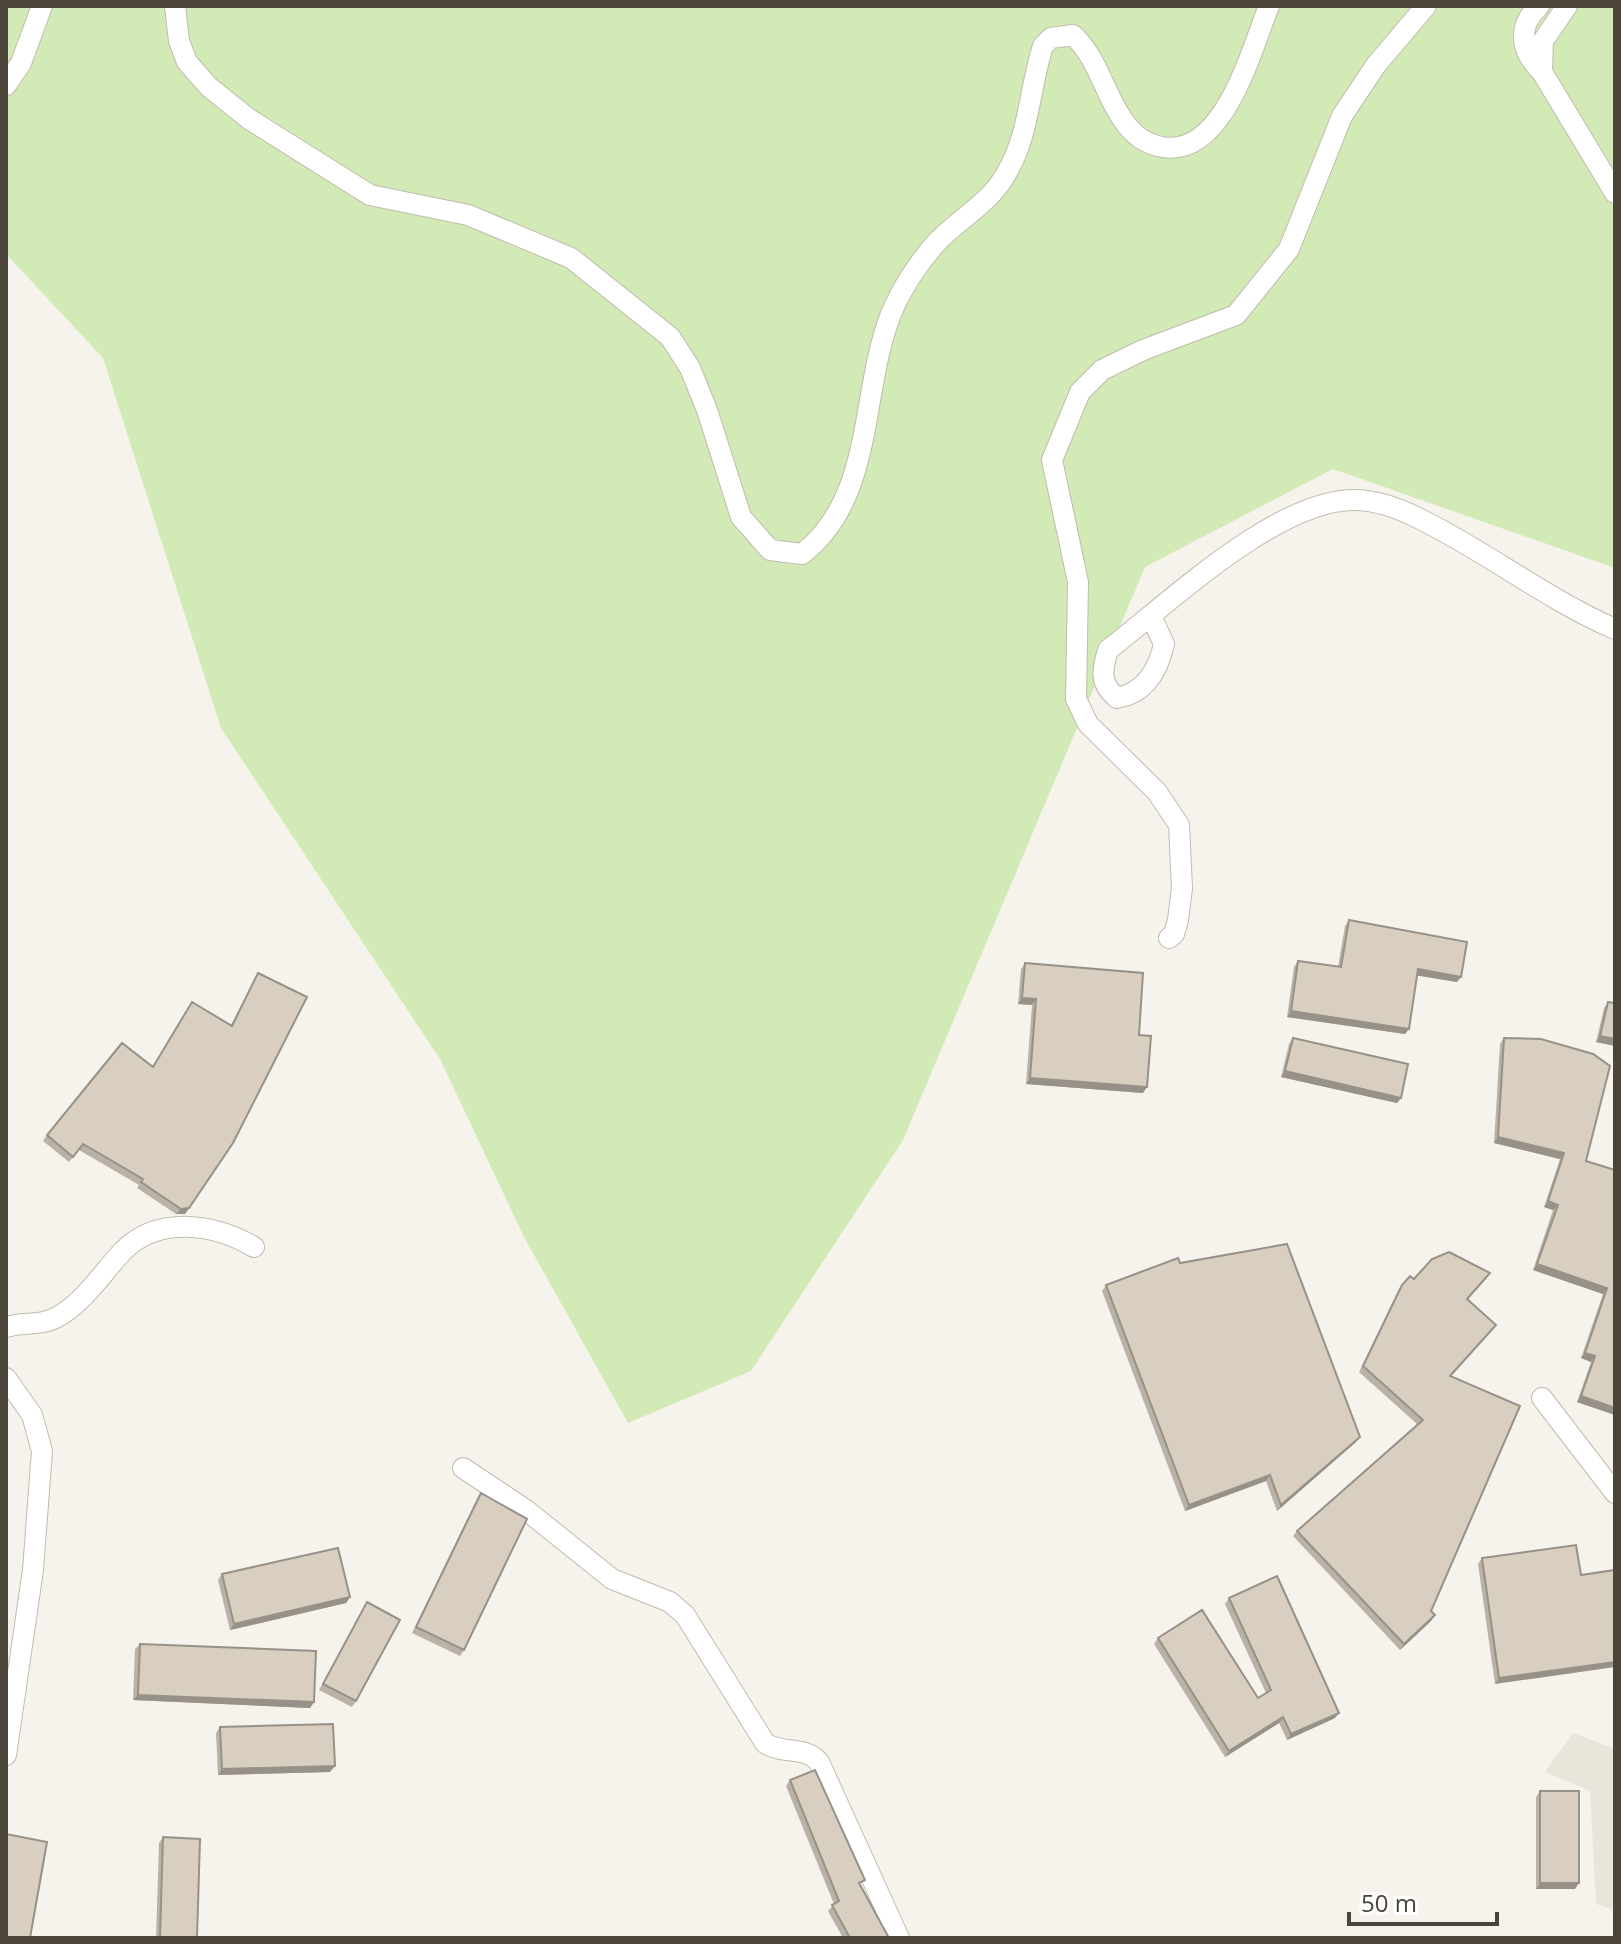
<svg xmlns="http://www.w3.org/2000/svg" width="1621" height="1944" font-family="'Open Sans',sans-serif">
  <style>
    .residential { fill: #eae5da }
    .green { fill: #d2eab5 }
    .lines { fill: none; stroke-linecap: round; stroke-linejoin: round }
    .minor-casing { stroke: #c2bbae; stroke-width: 22 }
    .minor { stroke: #fff; stroke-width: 20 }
    .wall { fill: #bab2a6 }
    .shaded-wall { fill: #979187 }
    .building { fill: #d8cfc1; stroke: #979187; stroke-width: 2 }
  </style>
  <rect width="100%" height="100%" fill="#f6f3ec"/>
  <path class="residential" d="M1573,1733L1615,1749V1910L1596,1904L1590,1791L1545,1772Z"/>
  <path class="green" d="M6,6H1615V568L1333,469L1145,567L903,1140L751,1371L628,1423L524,1237L440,1059L221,728L103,358L6,254Z"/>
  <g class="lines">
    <defs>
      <path id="minor" d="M175,6L179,41L187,62L209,87L249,119L370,195L468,215L571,258L670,337L690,368L707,410L741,517L770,550L802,554C875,498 860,392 891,314C901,289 919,262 937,242C959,219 990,203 1006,174C1030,134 1029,89 1043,46L1051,38L1073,35C1098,58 1104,93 1123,120C1133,135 1145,144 1162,147C1224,158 1251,50 1269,6
        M1539,6C1516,27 1521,52 1542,72
        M1567,6L1543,41L1542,72L1615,193
        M6,85L21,63L42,6
        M1151,616L1164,644C1158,671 1145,693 1117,698C1099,683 1102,670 1108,650C1169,603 1276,500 1354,500C1377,500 1398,508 1418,518C1486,551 1546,599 1615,629
        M1169,938L1174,934L1178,920L1182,888L1179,825L1157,792L1088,724L1076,699L1078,582L1052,460L1080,392L1102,370L1143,350L1236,315L1289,249L1342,116L1376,65L1426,6
        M6,1327C24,1321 41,1327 59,1316C85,1301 103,1272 123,1251C159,1215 215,1224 254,1247
        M6,1378L32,1415L42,1451L33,1570L6,1755
        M1542,1398L1615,1493
        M463,1468L526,1510L612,1579L670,1602L685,1615L765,1743C782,1755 804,1745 819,1762L899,1938"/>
    </defs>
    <use href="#minor" class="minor-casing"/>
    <use href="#minor" class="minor"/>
  </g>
  <path class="wall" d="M1349,920L1457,982L1417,975L1405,1034L1287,1017L1294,967L1298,961L1338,967L1345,926Z
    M1025,963L1139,1035L1143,1093L1026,1084L1032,1005L1018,1004L1021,969Z
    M258,973L189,1208L185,1214H176L137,1188L139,1185L79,1150L69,1162L43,1141L47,1135L152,1067L231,1025Z
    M1608,1002L1615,1046L1596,1042L1604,1008Z
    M1293,1038L1401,1098L1397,1103L1281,1077L1289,1044Z
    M1504,1038L1586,1161L1615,1170V1415L1577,1402L1591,1362L1581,1358L1603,1294L1533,1270L1553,1210L1544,1207L1560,1159L1494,1143L1500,1044Z
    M1180,1263L1360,1437L1356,1442L1277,1511L1266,1481L1185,1511L1102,1291L1106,1285Z
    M1414,1279H1486L1467,1299L1496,1325L1451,1376L1431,1611V1621L1400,1650L1293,1536L1297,1531L1417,1424L1359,1372L1398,1291L1402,1285Z
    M481,1493L464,1650L460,1656L412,1633L477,1499Z
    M1482,1558L1581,1575L1495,1684L1478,1564Z
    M222,1574L350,1597L346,1603L230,1630L218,1580Z
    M1229,1598L1335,1718L1287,1740L1279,1723L1225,1757L1154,1644L1158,1638L1258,1698L1266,1693L1225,1604Z
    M367,1602L356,1701L352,1707L319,1690Z
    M140,1644L314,1702L310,1708L133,1700L135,1649Z
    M220,1727L330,1772L218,1775L216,1733Z
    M790,1780L861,1886L889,1938H843L828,1911L834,1904L786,1786Z
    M1540,1791L1575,1889H1536V1797Z
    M163,1837L197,1938H156L159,1843Z"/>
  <path class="shaded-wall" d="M1418,969L1461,977L1457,982L1414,975Z
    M1022,998L1036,999L1032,1005L1018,1004Z
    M1291,1011L1409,1029L1405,1034L1287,1017Z
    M1600,1036L1615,1039V1046L1596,1042Z
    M1285,1071L1401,1098L1397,1103L1281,1077Z
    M1030,1078L1147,1087L1143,1093L1026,1084Z
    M1498,1137L1564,1153L1560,1159L1494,1143Z
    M1548,1201L1558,1205L1553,1210L1544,1207Z
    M189,1208L185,1214H176L181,1209Z
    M1537,1264L1607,1288L1603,1294L1533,1270Z
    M1585,1353L1595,1356L1591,1362L1581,1358Z
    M1581,1396L1615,1408V1415L1577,1402Z
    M1360,1437L1356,1442L1277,1511L1281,1505Z
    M1270,1475L1266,1481L1185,1511L1189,1505Z
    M350,1597L346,1603L230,1630L234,1624Z
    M1435,1615L1431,1621L1400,1650L1404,1644Z
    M1615,1662V1667L1495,1684L1499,1678Z
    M138,1695L314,1702L310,1708L133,1700Z
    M1339,1713L1335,1718L1287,1740L1291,1734Z
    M1283,1717L1279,1723L1225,1757L1229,1751Z
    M335,1766L330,1772L218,1775L222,1769Z
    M1540,1883H1579L1575,1889H1536Z"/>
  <path class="building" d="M1349,920L1467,942L1461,977L1418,969L1409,1029L1291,1011L1298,961L1341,967Z
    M1025,963L1143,973L1139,1035L1151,1036L1147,1087L1030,1078L1036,999L1022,998Z
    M258,973L307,997L233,1143L189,1208L181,1209L141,1182L143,1179L83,1144L73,1157L47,1135L122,1043L153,1067L192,1002L232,1026Z
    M1608,1002L1615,1003V1039L1600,1036Z
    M1293,1038L1408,1064L1401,1098L1285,1071Z
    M1504,1038L1541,1039L1593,1054L1610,1066L1586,1161L1615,1170V1408L1581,1396L1595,1356L1585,1353L1607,1288L1537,1264L1558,1205L1548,1201L1564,1153L1498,1137Z
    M1287,1244L1360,1437L1281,1505L1270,1475L1189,1505L1106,1285L1178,1258L1180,1263Z
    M1449,1252L1490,1273L1467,1299L1496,1325L1450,1376L1520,1406L1431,1611L1435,1615L1404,1644L1297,1531L1423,1420L1363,1366L1402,1285L1410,1276L1414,1279L1432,1259Z
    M481,1493L527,1519L464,1650L416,1627Z
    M1576,1545L1581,1575L1615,1570V1662L1499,1678L1482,1558Z
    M338,1548L350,1597L234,1624L222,1574Z
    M1277,1576L1339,1713L1291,1734L1283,1717L1229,1751L1158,1638L1202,1610L1258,1698L1271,1690L1229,1598Z
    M367,1602L400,1620L356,1701L323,1684Z
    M140,1644L316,1651L314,1702L138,1695Z
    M333,1724L335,1766L222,1769L220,1727Z
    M815,1770L865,1880L859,1883L889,1938H850L832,1905L839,1901L790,1780Z
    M1540,1791H1579V1883H1540Z
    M6,1834L47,1842L30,1938H6Z
    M163,1837L200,1839L197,1938H160Z"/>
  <rect width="1621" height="1944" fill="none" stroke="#4b4439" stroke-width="16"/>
  <path d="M1349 1912v12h148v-12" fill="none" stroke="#4b4439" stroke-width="4"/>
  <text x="1361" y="1912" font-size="24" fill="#4b4439" stroke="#ffffff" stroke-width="6" paint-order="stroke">50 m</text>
</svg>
